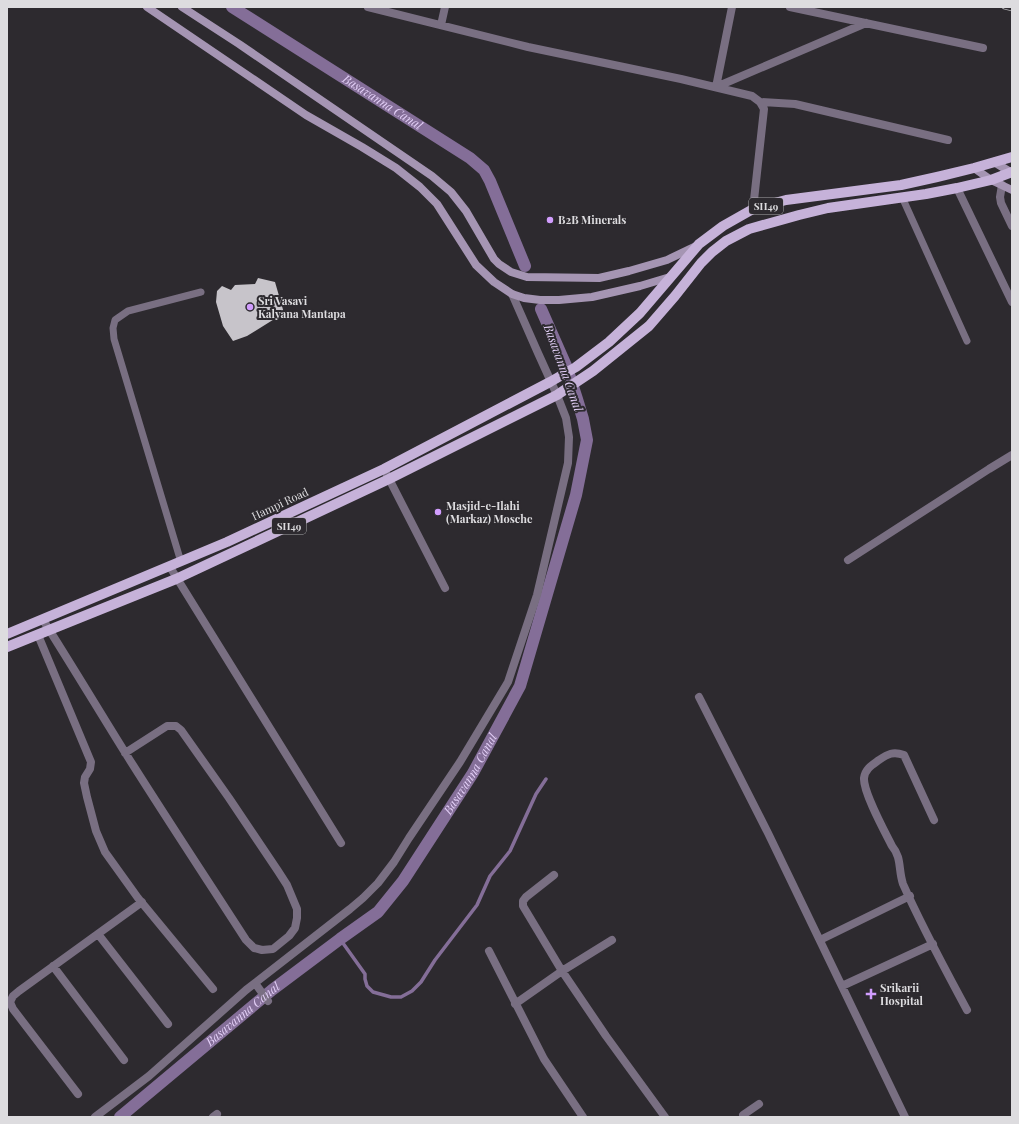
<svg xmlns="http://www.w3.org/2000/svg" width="1019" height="1124" font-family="'Playfair Display',serif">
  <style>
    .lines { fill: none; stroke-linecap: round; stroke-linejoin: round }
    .stream { stroke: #846e98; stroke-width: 3.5 }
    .canal { stroke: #846e98; stroke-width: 12 }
    .building { fill: #c7c4ca }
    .lane { stroke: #796f82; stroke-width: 7 }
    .street { stroke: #796f82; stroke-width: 8 }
    .secondary { stroke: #a595b3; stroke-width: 8 }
    .primary { stroke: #c6b2d9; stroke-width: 10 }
    .rail-casing { stroke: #b2b1b4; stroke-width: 4.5 }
    .rail { stroke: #2d2a2f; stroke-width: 3; stroke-dasharray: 9; stroke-linecap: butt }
    .poi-dot { fill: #d19dfe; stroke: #2d2a2f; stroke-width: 1.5 }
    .labels { text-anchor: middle; stroke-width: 4; stroke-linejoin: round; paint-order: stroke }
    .shield { fill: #2d2a2f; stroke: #a8a7aa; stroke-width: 1 }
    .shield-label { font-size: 10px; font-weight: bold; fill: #dddcdf }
    .poi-label { font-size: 11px; font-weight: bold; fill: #dddcdf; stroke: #2d2a2f; text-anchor: start }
    .street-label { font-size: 11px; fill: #dddcdf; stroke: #2d2a2f }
    .water-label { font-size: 12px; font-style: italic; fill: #e4d0f8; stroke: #2d2a2f }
  </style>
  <rect width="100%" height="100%" fill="#2d2a2f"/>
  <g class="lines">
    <path class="stream" d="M340,939L365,974V979L367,986L373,992L391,997H401L412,991L421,982L435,960L477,905L490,876L510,851L536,794L546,779"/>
    <g class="canal">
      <path id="s1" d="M232,7L470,158L484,170L490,181L525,266"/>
      <path id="s2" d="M120,1117L272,990L340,939L378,912L403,881L473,773L520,686L576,495L587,440L583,419L577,399L567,368L541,309"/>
    </g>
  </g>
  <path class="building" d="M258,278L275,282L284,313L247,336L233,341L223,326L216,302L217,291L222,286L231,290L235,285L255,284Z"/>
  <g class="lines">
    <path class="lane" d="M902,197L967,341
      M181,562L114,339L113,328L115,320L128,311L201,292"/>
    <path class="street" d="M368,7L528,47L681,79L752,96L760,102L764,109L753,209
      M790,7L983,48
      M441,25L445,7
      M716,87L866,23
      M716,87L732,7
      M760,102L795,104L948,140
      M1002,185L1000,197L1001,203L1012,226
      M957,188L1012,302
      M384,469L445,588
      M848,560L989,469L1012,455
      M170,567L341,843
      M43,620C71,664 98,709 126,754C165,816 206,878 246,940L254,948L262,950L273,949L289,936L295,928L297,918V909L287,885L278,871L229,798L181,730L176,726H167L125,753
      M38,635L91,762L90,769L85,777L84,783L87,797L96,831L105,852L138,898L213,989
      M699,697L768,833L905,1117
      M934,820L904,755C893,751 888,754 879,760C872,765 865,769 864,778C863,792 885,832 892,846C902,858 898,869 903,884C922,927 945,969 967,1010
      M554,875L526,897L523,901V906L562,971L606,1036L665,1117
      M98,934L168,1024
      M820,940L910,896
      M489,951L544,1059L583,1117
      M53,966L124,1060
      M255,983L268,1001
      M842,986L933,944
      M515,1004L562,971L612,940
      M78,1094L13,1009L10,1002L13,996L19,991L142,902
      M95,1117L149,1076L246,990L350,909L363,898L378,883L394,862L409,838L460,762L508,682L537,595L568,463L569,437L566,418L557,395L538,353L512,294
      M213,1117L217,1114
      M744,1117L743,1115L759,1104"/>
    <path class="secondary" d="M147,7L306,115L362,147L396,168L420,187L437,204L476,265L494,282L512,294L524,298L540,300H559L592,297L640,286L670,277
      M182,7L239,44L432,176L451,192L466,211L494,259L499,264L511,272L527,277L599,278L629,271L667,260L696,246
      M994,162L1012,173
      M974,168L991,180L1012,190"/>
    <path class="primary" d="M7,634L227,542L384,469L550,382L576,367L609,342L640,313L699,244L723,226L753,209L786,200L901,185L937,177L974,168L1012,157
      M7,647L176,579L389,479L557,395L593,371L649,326L675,296L701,263L712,252L726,241L749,229L799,215L828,208L926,194L957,188L991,180L1012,172"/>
    <defs>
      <path id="rail" d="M1004,7L1012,9"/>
    </defs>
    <use href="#rail" class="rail-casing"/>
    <use href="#rail" class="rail"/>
  </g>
  <g class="poi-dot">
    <circle cx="550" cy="220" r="4"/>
    <circle cx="250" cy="307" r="4"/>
    <circle cx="438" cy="512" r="4"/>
    <path d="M869 988h4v4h4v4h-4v4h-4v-4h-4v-4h4z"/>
  </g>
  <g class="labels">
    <g class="shield">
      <rect x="749" y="198" width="34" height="16" rx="3"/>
      <rect x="272" y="518" width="34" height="16" rx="3"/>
    </g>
    <g class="shield-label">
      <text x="766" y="210">SH49</text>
      <text x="289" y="530">SH49</text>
    </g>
    <g class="poi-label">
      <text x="558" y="224">B2B Minerals</text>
      <text x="258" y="305">Sri Vasavi<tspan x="258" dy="13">Kalyana Mantapa</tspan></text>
      <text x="446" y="510">Masjid-e-Ilahi<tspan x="446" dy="13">(Markaz) Mosche</tspan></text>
      <text x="880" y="992">Srikarii<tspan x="880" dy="13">Hospital</tspan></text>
    </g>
    <g class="street-label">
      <text transform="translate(280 504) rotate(-25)" y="4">Hampi Road</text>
    </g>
    <g class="water-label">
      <text dy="4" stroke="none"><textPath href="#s1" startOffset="178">Basavanna Canal</textPath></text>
      <text transform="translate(563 368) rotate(70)" y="4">Basavanna Canal</text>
      <text dy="4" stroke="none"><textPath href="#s2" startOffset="496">Basavanna Canal</textPath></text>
      <text dy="4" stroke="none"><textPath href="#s2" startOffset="160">Basavanna Canal</textPath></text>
    </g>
  </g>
  <rect width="1019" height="1124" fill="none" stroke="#dddcdf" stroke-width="16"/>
</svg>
